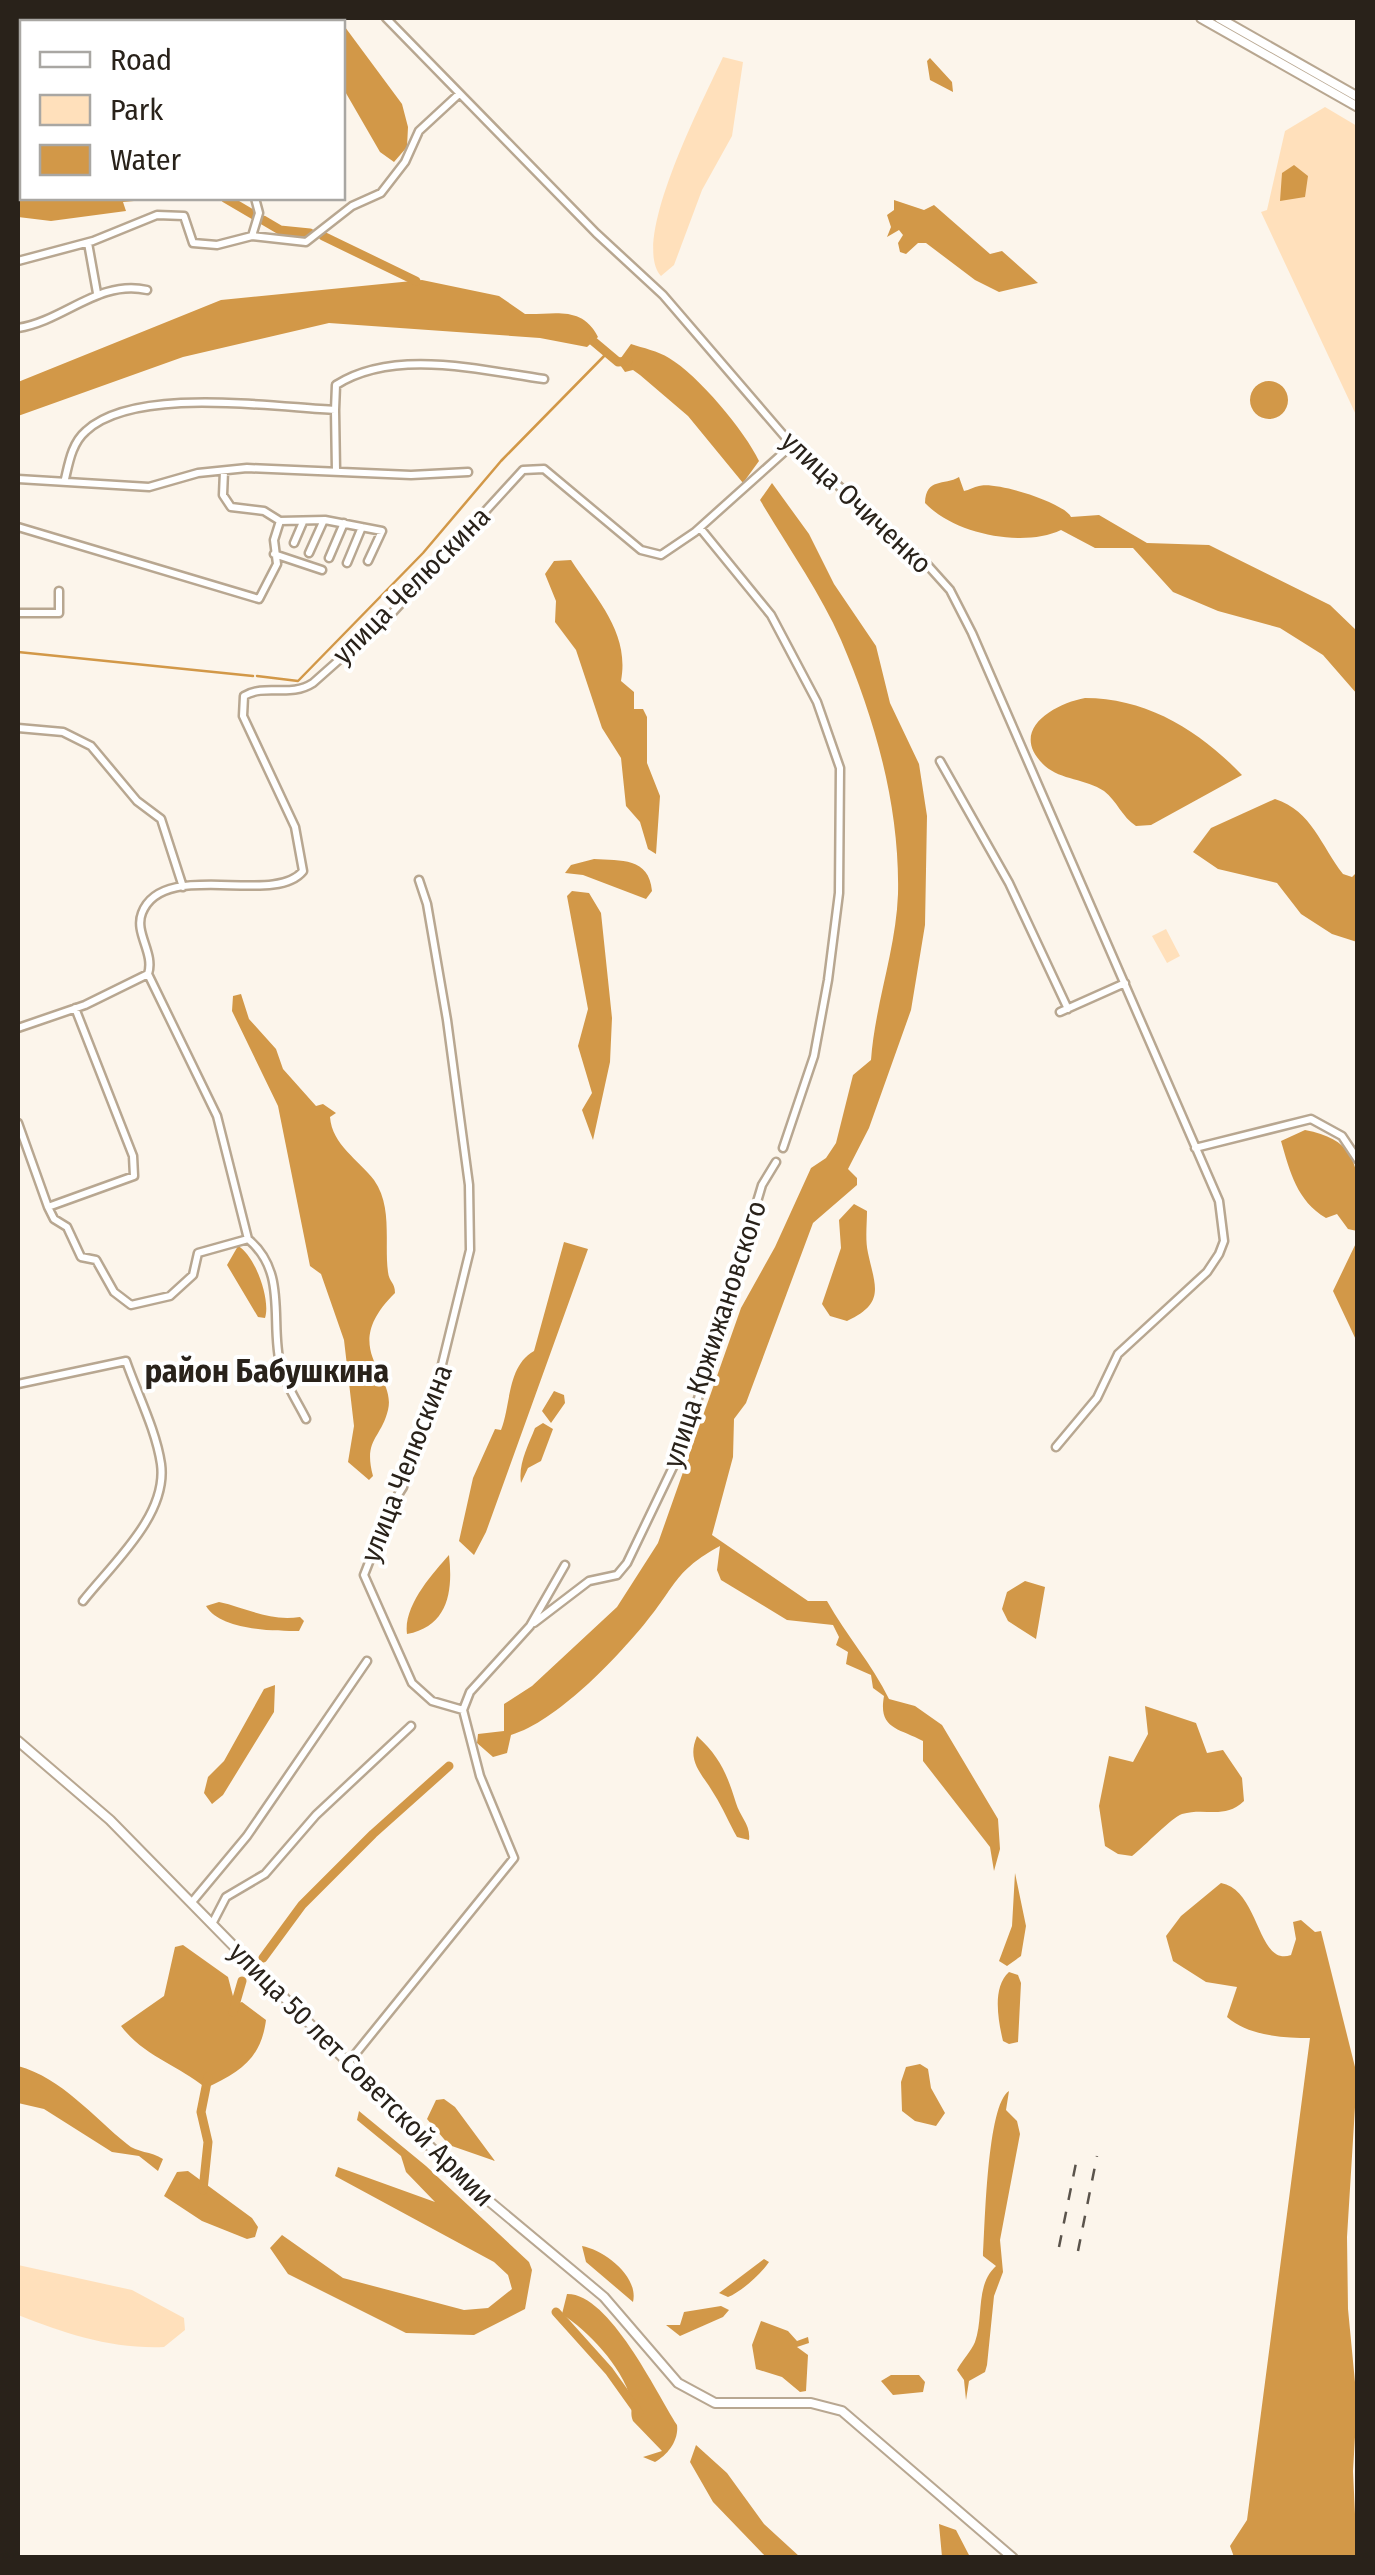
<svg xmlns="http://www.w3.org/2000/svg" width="1375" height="2575" font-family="'Fira Sans Condensed',sans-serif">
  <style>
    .green { fill: #ffe0bb }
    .water { fill: #d29848 }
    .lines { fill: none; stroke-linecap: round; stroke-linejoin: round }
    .stream { stroke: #d29848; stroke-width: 2.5 }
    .river { stroke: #d29848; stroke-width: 9 }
    .minor-casing { stroke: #b8a791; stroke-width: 11 }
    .major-casing { stroke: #b8a791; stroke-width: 12 }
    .minor { stroke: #fff; stroke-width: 6 }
    .major { stroke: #fff; stroke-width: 8 }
    .rail { stroke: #5b544c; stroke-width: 2.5; stroke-dasharray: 12 12; stroke-linecap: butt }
    .labels { text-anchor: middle; stroke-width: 8; stroke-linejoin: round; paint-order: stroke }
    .street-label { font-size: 28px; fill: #29221a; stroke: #fff }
    .quarter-label { font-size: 32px; font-weight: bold; fill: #29221a; stroke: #fff }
  </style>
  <rect width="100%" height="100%" fill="#fcf5eb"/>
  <path class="green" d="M723,57L743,62L732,136L702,190L674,265L661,276C629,241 705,97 723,57Z
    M1325,107L1357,126V417L1261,212L1267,210L1285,131Z
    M1166,929L1180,956L1167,963L1152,936Z
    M18,2265L132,2290L184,2318L185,2330L164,2347C111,2349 66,2334 18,2315Z"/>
  <path class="water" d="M342,23L402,104L408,127L407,147L394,162L380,152L343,88Z
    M930,58L952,82L953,92L930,80L927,61Z
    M18,135L22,139V198L145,200L123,202L126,211L51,221L18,217Z
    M1294,165L1308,176L1305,197L1280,201L1282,173Z
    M894,200L924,210L934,205L990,254L1002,251L1038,283L999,292L975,280L926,243H918L906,254L900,252L898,243L903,235L899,230L887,237L891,227L887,215L894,210Z
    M422,280L499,296L525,314C554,315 582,305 598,337L587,347L540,338L329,323L183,357L18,416V382L221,300Z
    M631,344C643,348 658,351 669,358C698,375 745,431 759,461L743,483L688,416L640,375L633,370L625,372L618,362Z
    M1250 400a19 19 0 1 1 38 0a19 19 0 1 1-38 0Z
    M959,477L964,491C969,490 974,487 979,486C996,481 1065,503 1071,517L1099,515L1147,543L1209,545L1330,605L1357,631V694L1323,655L1280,628L1218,611L1173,592L1133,548H1095L1061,530C1023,548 954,534 925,503C926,477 944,486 959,477Z
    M772,483L809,534L834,584L876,646L890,703L919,764L927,816L925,925L911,1010L869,1128L848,1169L857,1178V1185L813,1223L746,1403L734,1419L733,1457L712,1535L808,1601H827C846,1635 872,1664 889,1699L915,1706L942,1725L998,1819L1000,1849L994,1871L990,1847L923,1761V1741C898,1728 878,1729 884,1696L873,1688L871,1675L846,1664L848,1652L836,1645L839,1637L833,1625L787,1620L721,1580L717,1570L720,1546C674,1571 676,1586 646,1622C615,1660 557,1721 511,1735L507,1753L493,1757L477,1743L478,1734L504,1731V1704L532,1686L617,1607L658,1543L741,1308L775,1247L811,1168L826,1158L836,1143L853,1075L871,1060C875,1004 896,950 898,894C900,807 875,719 841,640C820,592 787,546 760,500Z
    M571,560C596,599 630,632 621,681L634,692V709H643L647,717V763L660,796L656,854L648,849L640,822L626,806L621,758L602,728L576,650L555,622L556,601L545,574L554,561Z
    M1085,698C1147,698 1200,731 1242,775L1151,825L1136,826C1122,817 1117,801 1104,791C1086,779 1061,780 1045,766C1007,731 1053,704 1085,698Z
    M1275,799C1312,811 1321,846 1343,874L1352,877L1357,872V942L1332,934L1301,914L1277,883L1218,869L1193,852L1211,828Z
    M594,859C621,861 649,857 652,891L646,899L583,875L565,873L571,865Z
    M572,891L589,893L601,913L612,1018L610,1062L593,1140L582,1110L592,1093L578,1046L588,1009L567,896Z
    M241,994L249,1019L276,1049L283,1069L316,1106L323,1104L336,1113L330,1117C332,1145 359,1160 374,1180C393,1207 384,1242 388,1272C389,1282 395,1282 395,1293C337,1350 397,1373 388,1410C381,1439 363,1439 373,1476L369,1480L348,1462L354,1426L344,1340L321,1274L310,1266L278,1106L232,1011L233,996Z
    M1305,1130C1368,1142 1357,1180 1357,1231L1348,1229L1337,1214L1326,1218C1297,1201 1290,1172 1281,1141Z
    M854,1204L867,1211C867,1224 865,1240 868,1253C875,1286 886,1303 847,1321L830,1316L822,1304L841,1248L839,1220Z
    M1357,1241H1358L1357,1342L1333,1291Z
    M564,1242L588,1249L486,1532L474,1555L459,1541L473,1478L495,1429L501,1430C511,1405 507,1366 534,1351Z
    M238,1246C255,1255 271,1300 265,1318L258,1317L227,1265Z
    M554,1391L564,1395L565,1403L551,1423L542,1411Z
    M543,1423L553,1429L541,1461L528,1468L521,1483C518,1464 528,1446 535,1428Z
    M449,1555C453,1590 449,1626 407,1634C403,1606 433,1573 449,1555Z
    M1025,1581L1045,1587L1036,1639L1008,1621L1002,1609L1007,1592Z
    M219,1602C247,1608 270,1622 300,1617L304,1621L299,1631C273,1631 220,1630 206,1606Z
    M275,1685L274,1712L223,1795L212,1804L204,1793L208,1777L224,1761L264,1689Z
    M1145,1706L1196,1723L1207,1753L1223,1750L1242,1778L1244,1801C1224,1820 1206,1807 1182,1814C1171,1818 1145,1846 1132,1856L1118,1854L1105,1846L1099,1806L1109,1756L1133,1762L1148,1734Z
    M697,1736C720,1757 727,1774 736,1803C740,1817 751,1825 749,1840L737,1837C729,1823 723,1808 714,1794C702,1773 686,1762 697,1736Z
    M1015,1873L1026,1926L1021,1956L1007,1966L999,1961L1012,1926Z
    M1221,1883C1260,1890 1257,1967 1291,1955L1296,1939L1293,1922L1301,1920L1315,1932L1321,1931L1357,2075L1347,2237L1348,2309L1357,2403L1353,2471L1357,2557H1234L1230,2546L1247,2520L1310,2038C1283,2038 1249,2036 1227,2017L1237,1987L1206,1982L1173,1961L1166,1936L1181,1916Z
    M183,1945L228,1977L235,2004L242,2002L266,2020C261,2059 240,2072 206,2088C176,2064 145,2057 121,2026L164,1996L175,1947Z
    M1009,1972L1018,1975L1021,1983L1018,2042L1009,2044L1003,2041C998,2020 992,1987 1009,1972Z
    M920,2064L928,2069L931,2088L945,2113L936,2126L915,2121L902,2111L901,2082L906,2067Z
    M18,2066C62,2078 93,2117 127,2144C137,2153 151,2151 163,2159L158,2171L139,2156L112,2152L44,2109L18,2103Z
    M1009,2091L1006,2110L1017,2121L1020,2134L1000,2240L1003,2272L994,2296L987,2365L985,2372L969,2381L966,2400L964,2380L957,2370C962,2361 971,2351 975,2342C984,2317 975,2285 996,2266L983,2256C985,2227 987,2104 1009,2091Z
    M444,2099L455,2107L495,2161L449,2145L427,2119L436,2100Z
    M359,2111L426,2166L529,2262L532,2270L525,2309L474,2335L406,2333L288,2274L270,2248L282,2235L343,2278L464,2310L488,2308L512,2289L508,2275L494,2262L335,2176L338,2167L435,2202L406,2172L401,2156L357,2120Z
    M188,2171L252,2218L258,2227L255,2237L247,2239L202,2221L164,2196L177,2172Z
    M582,2246C604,2250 639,2276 633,2302L586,2262Z
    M764,2259L769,2262C761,2274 741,2292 728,2297L719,2293Z
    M567,2294C609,2293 656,2392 677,2425C679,2440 668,2455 655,2462L643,2457L662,2451L633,2421C629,2411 634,2408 631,2399C621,2365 588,2331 562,2314Z
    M721,2306L729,2310L723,2317L680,2336L666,2325H680L684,2312Z
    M761,2321L788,2331L797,2341L808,2337L809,2343L797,2347L808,2355L806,2391L800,2392L782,2377L756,2369L752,2345Z
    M891,2375H919L925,2382L923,2392L893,2395L881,2381Z
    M696,2445L727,2473L764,2524L800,2557H766L713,2502L690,2462Z
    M939,2524L956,2530L970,2557H942Z"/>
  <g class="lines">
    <path class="stream" d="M18,652L253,676
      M257,676L298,681L423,553L501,461L609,351"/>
    <path class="river" d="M50,18L52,22
      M225,198L254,215
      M263,220L280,230L310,233
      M323,236L416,281
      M593,341L618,362L628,361
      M263,1958L302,1905L373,1834L449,1766
      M233,2012L242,1981
      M203,2190L208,2142L201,2112L208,2077
      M556,2312L609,2371L639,2413"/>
    <defs>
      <path id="minor" d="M87,18L90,22
        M386,18L596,233L663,295L792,445L923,560L950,590L972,633L1219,1201L1224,1241L1219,1254L1207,1272L1118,1354L1097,1398L1056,1447
        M252,236L259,213L255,198
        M88,243L97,293
        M18,261L93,241L157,215L184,216L193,243L217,245L252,236L306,242L352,206L381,193L405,162L419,131L459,94
        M18,328C64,321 99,279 147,290
        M335,410L336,385C394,348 479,370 544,379
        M18,479L149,487L198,473L247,468L411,475L468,472
        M65,479C69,462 72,443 86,431C135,386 272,407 335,410L336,471
        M280,521L325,520L382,531L368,561
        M18,527L259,599L277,564L274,540L280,521L264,511L231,507L223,495L224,471
        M700,528L771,615L817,702L840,768L839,893L828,980L814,1056L783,1148
        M294,543L303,522
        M309,553L323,522
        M274,554L322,570
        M329,558L344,523
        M347,563L362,527
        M18,613H59V591
        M18,728L63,732L91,746L137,801L161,819L183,887
        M940,761L1009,883L1068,1009
        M419,880L427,904L447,1020L469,1185L470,1250L434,1397L403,1487L391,1506L364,1575L412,1683L432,1701L463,1710
        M1060,1012L1125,983
        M18,1028L85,1005L148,974
        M18,1123L48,1207L134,1176L133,1156L75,1008
        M1195,1148L1311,1119L1342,1136L1358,1160
        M48,1207L54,1219L67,1227L81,1257L96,1260L114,1292L131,1305L170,1296L193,1275L198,1253L248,1239
        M18,1384L126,1361C137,1393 156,1430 161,1464C168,1515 112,1564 83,1601
        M306,1419C298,1403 286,1385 281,1368C269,1324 289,1273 248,1239L217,1116L148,974C155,953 134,933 142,913C163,858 274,907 303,871L295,827L243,716L244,696C266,683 290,698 313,683L393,612L523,470L544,469L641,550L661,555L695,532L792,445
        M534,1623L589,1581L617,1575L627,1563L685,1442L762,1185L776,1162
        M192,1902L247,1836L367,1661
        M212,1924L226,1897L265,1874L316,1815L411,1726
        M348,2063L514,1858L480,1776L463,1710L470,1692L530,1626L565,1565"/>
      <path id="major" d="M1201,18L1358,107
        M1219,18L1358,97
        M18,1741L110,1820L459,2176L604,2297L678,2383L715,2403H811L842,2411L1013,2558"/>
    </defs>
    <use href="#minor" class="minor-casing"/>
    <use href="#major" class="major-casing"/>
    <use href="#minor" class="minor"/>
    <use href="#major" class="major"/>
    <path class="rail" d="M1059,2247L1078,2153
      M1078,2251L1097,2156"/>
  </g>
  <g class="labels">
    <g class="street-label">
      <text transform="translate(857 502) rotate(43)" y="10">улица Очиченко</text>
      <text transform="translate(411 585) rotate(-45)" y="10">улица Челюскина</text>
      <text transform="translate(714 1334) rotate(-72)" y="10">улица Кржижановского</text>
      <text transform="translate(406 1463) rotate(-69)" y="10">улица Челюскина</text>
      <text transform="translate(362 2074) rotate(45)" y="10">улица 50 лет Советской Армии</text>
    </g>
    <g class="quarter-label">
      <text x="267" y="1382">район Бабушкина</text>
    </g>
  </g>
  <rect width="1375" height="2575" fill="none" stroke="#29221a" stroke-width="40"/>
  <rect x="20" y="20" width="325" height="180" fill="#ffffff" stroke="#a9a7a3" stroke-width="2.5"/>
  <rect x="40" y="52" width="50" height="15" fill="#ffffff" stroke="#a9a7a3" stroke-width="2.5"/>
  <text x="110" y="70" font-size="30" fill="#29221a">Road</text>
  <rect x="40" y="95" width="50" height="30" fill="#ffe0bb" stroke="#a9a7a3" stroke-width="2.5"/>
  <text x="110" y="120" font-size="30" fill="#29221a">Park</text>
  <rect x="40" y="145" width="50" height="30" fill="#d29848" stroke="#a9a7a3" stroke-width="2.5"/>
  <text x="110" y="170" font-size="30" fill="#29221a">Water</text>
</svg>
